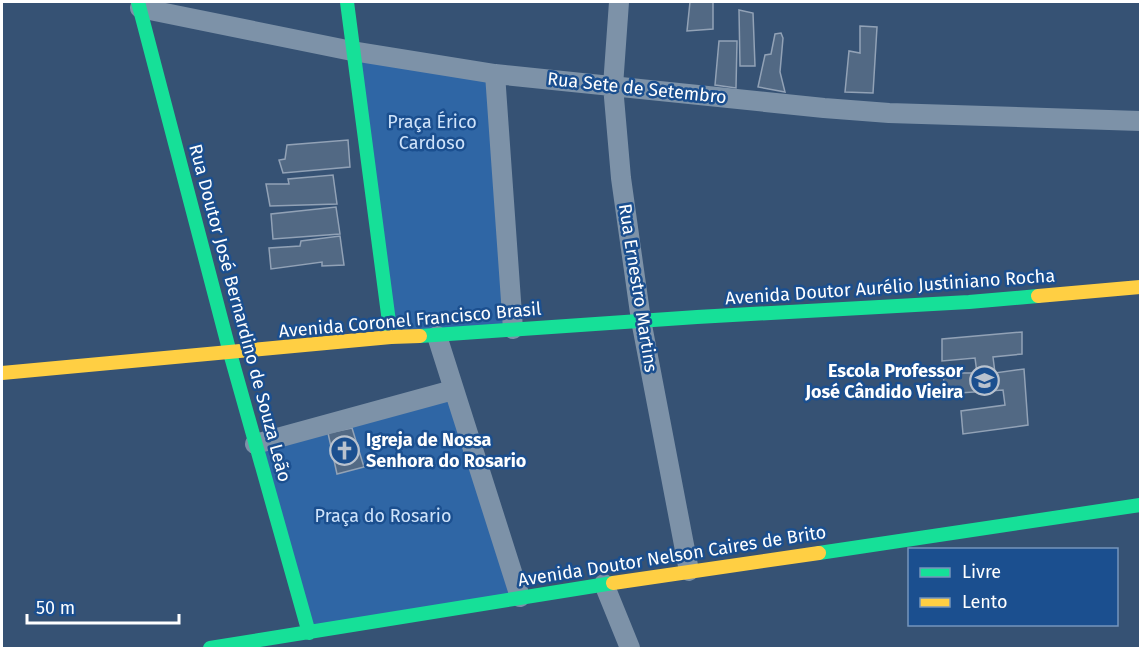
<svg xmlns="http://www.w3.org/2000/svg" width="1142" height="650" font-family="'Fira Sans',sans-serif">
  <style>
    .green { fill: #2f66a5 }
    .building { fill: #526984; stroke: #92a2b6; stroke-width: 1.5 }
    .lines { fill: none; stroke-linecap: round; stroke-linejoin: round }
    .street { stroke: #7d92a8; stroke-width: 20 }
    .fast { stroke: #16e098; stroke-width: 14 }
    .slow { stroke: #ffcf43; stroke-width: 14 }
    .labels { text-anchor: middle; stroke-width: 5; stroke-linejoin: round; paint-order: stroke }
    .street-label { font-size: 18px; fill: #fff; stroke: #1b4f8f }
    .park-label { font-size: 18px; fill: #cfe3fa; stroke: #1b4f8f }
    .poi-label { font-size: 18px; font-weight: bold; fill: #fff; stroke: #1b4f8f; text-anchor: end }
  </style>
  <rect width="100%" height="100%" fill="#365274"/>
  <path class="green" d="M352,51L495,74L513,329L391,337Z
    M454,393L519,595L309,633L257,443Z"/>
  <path class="building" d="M690,2H718H713V29L687,31Z
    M739,10L753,13L755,66H740Z
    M860,26L877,27L873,93L845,92L849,51L860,53Z
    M781,33L783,38L780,72L785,92L758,87L765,55L771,54L775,34Z
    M719,41H737L736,88L715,85Z
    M348,140L350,167L283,173L279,160L285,159L287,145Z
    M333,175L337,204L270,206L266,184H289L288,179Z
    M336,207L340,234L273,239L271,214Z
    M340,236L344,265L322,266V262L271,269L269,248L300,246L301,241Z
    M1022,332V354L993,357L995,373L1024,369L1028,425L963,434L961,411L1005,405L1003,390L945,394L943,373H977L975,358L942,361V339Z
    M352,428L364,467L337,474L328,433Z"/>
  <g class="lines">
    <path class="street" d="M619,2L613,86L621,178L641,320L689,571
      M140,8L352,51L495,74L824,108L889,113L1140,121
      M495,74L513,329
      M437,336L520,597
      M255,444L453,390
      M604,584L630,648"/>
    <path class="fast" d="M138,2L230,353L309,633
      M347,2L391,337
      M420,336L697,317L969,302L1038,296
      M819,553L1140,505
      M210,648L613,583"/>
    <path class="slow" d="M1038,296L1140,287
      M2,373L391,337L420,336
      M613,583L819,553"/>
  </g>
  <defs>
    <symbol id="school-ring" viewBox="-11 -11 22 22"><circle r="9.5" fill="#1b4f8f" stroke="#b9c2ce" stroke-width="1.5"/><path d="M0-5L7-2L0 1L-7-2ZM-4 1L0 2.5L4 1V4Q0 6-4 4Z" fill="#b9c2ce"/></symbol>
    <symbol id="church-ring" viewBox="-11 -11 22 22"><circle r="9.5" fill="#1b4f8f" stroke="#b9c2ce" stroke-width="1.5"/><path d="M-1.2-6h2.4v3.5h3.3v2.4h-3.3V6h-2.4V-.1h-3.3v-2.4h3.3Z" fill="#b9c2ce"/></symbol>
  </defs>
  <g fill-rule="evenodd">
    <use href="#school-ring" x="968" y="364" width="33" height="33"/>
    <use href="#church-ring" x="328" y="434" width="33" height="33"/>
  </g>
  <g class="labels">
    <g class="street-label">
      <text transform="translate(637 88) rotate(6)" y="6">Rua Sete de Setembro</text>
      <text transform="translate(890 287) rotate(-4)" y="6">Avenida Doutor Aurélio Justiniano Rocha</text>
      <text transform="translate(638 288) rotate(81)" y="6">Rua Ernestro Martins</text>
      <text transform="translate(240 313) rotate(75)" y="6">Rua Doutor José Bernardino de Souza Leão</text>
      <text transform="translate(410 320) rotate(-5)" y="6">Avenida Coronel Francisco Brasil</text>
      <text transform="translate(672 556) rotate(-9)" y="6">Avenida Doutor Nelson Caires de Brito</text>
    </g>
    <g class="park-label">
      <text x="432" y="128">Praça Érico<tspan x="432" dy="21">Cardoso</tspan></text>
      <text x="383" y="522">Praça do Rosario</text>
    </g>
    <g class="poi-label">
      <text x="963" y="377">Escola Professor<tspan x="963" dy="21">José Cândido Vieira</tspan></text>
      <text x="366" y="446" text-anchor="start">Igreja de Nossa<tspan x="366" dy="21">Senhora do Rosario</tspan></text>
    </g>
  </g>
  <rect width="1142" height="650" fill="none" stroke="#ffffff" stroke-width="6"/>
  <rect x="908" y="548" width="210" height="78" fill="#1b4f8f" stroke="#7695bc" stroke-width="1.5"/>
  <rect x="920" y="568" width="30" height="9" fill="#16e098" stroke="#7695bc" stroke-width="1.5"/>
  <text x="962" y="578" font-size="18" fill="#ffffff">Livre</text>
  <rect x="920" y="598" width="30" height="9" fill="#ffcf43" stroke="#7695bc" stroke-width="1.5"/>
  <text x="962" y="608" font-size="18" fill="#ffffff">Lento</text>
  <path d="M27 614v9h152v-9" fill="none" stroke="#ffffff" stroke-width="3"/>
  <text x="36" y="614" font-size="18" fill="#ffffff" stroke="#1b4f8f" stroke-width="4.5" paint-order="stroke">50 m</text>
</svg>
